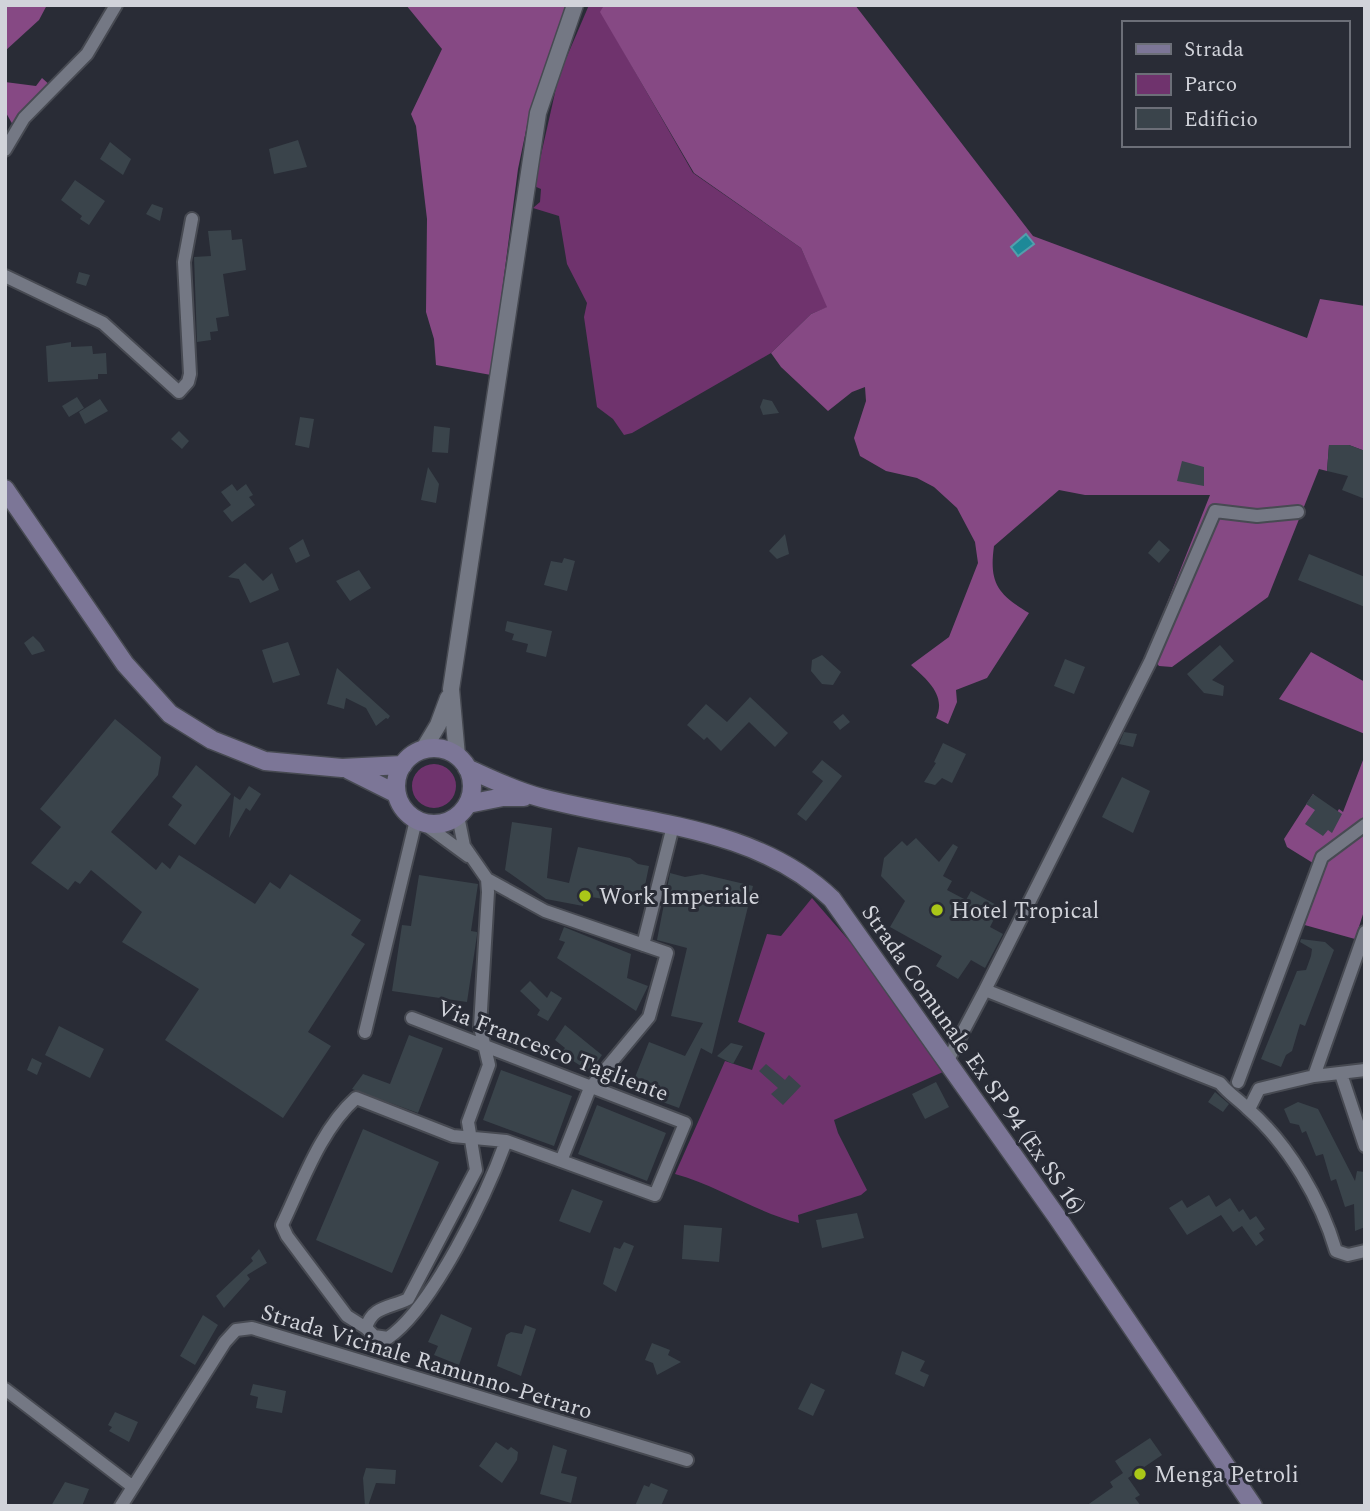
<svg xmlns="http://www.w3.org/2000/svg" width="1370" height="1511" font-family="Spectral,serif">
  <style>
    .green { fill: #6f336d }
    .forest { fill: #864984 }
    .water { fill: #1d8998; stroke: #539fac; stroke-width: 2 }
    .building { fill: #3a444b }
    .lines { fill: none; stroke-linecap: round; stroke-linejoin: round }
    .minor-casing { stroke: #474a52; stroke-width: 16 }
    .tertiary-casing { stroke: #474a52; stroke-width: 19 }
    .secondary-casing { stroke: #474a52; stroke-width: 21 }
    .minor { stroke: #747884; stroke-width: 12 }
    .tertiary { stroke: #747884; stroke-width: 16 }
    .secondary { stroke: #7c7697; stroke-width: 18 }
    .poi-dot { fill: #aac718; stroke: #292c36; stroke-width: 2.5 }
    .labels { text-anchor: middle; stroke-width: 6; stroke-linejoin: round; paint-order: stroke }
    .poi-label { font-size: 23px; fill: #d1d3da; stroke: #292c36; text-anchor: start }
    .street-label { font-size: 23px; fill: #d1d3da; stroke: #292c36 }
  </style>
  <rect width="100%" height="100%" fill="#292c36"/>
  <path class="green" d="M589,5H604L601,12L693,173L801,248L828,307L811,314L771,353L632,433L624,435L613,419L597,407L584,317L587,303L567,264L559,216L533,208L540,202L541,189L534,186L559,75Z
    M412 786a22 22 0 1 1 44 0a22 22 0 1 1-44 0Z
    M812,898L858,951L943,1072L834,1120L838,1133L867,1190L861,1195L798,1215L799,1223C755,1212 719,1186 675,1174L725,1061L752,1070L765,1033L738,1022L767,934L781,936Z"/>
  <path class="forest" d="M5,5H47L39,20L5,51Z
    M406,5H569L530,111L518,169L491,375L436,365L434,339L426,312L427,219L416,126L411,114L442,49Z
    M604,5H855L1033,236L1307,338L1320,299L1365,306V451L1349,445H1329L1327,471L1319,469L1268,597L1172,667L1159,666L1148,651L1210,495H1085L1059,490L994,546C989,582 997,594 1029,613L987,678L956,690L957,702L948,724L936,718C947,695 926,679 911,665L949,637L978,563L975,542L957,508L934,487L917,478L886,471L860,456L854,438L866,401L865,387L852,392L828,411L781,367L771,353L811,314L827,307L801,248L694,173L600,12Z
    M42,78L51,86L14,127L5,111V82L36,86Z
    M1311,652L1365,682V734L1279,699Z
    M1365,755V908L1355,939L1301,924L1321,868L1287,847L1284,839L1313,794L1334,817L1339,809L1343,812Z"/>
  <path class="water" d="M1026,234L1034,244L1018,256L1011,247Z"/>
  <path class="building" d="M298,140L307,167L274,174L269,149Z
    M110,142L131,159L123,175L100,159Z
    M75,180L105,201L89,225L80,219L82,216L61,200Z
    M152,204L163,208L160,221L146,214Z
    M231,230L232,240L242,239L246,270L223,274L229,316L216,318L218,331L210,332L211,340L197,342L194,257L211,256L208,231Z
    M79,272L90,275L86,286L76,283Z
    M71,342V347L92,346L93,354L106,353L107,374H98V379L48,382L46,346Z
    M77,397L84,408L69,417L62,406Z
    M100,399L108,411L85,424L79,412Z
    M763,399L772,401L779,413L763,415L760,407Z
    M300,417L314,419L309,448L295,445Z
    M434,426L450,428L448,453L432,452Z
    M179,431L189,441L182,449L171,439Z
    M1329,445H1349L1365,451V499L1342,490L1348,476L1327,471Z
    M1182,461L1204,467V486L1177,481Z
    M428,467L439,484L436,503L421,500Z
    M232,484L237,491L246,484L253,495L249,497L255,505L232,522L223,511L231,505L221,492Z
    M785,534L789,554L777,559L769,551Z
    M303,539L310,556L296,563L289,548Z
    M1159,540L1170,550L1159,563L1148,553Z
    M1309,554L1365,577V607L1298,580Z
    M564,558L575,561L567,591L544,585L551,561L562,563Z
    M245,563L263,581L272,573L279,590L250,603L239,579L228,577Z
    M359,570L371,588L350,601L336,581Z
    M507,621L552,631L546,657L526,652L528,644L512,640L514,634L505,631Z
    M33,636L40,643L45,651L32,655L24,643Z
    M288,642L300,675L273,683L262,650Z
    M1220,645L1234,661L1212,680L1224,686L1223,696L1204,693L1187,674Z
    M822,655L841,672L833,685L822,684L811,671L812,660Z
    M1065,659L1085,667L1074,694L1054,686Z
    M337,668L390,716L388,719L386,718L376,726L366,708L346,698L344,709L327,704Z
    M750,697L788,733L775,747L749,722L721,751L707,737L704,740L687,725L706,704L727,722Z
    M843,714L850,722L840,730L833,722Z
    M115,719L161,757L158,775L111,832L156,870L162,862L170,869L179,855L255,904L270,882L280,889L290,874L361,920L351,935L365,944L308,1032L331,1046L283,1118L165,1040L199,989L122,942L142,912L91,870L80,884L75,881L68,890L31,863L61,827L40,809Z
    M1124,732L1137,734L1133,747L1119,744Z
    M943,743L966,754L952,783L942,778L935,785L924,782L936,763L934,762Z
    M822,760L842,776L806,821L797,814L823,781L812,772Z
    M196,765L231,794L195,845L168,825L182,805L172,797Z
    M1122,777L1150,791L1133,833L1102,817Z
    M249,786L261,794L250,811L246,808L229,838L234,796L240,800Z
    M1313,794L1342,814L1332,833L1328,830L1323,836L1305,824L1315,810L1306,804Z
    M512,822L552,828L547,878L569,883L578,847L630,858L638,864L649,866L641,905L585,896L583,906L546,899L505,870Z
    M916,838L939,862L953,844L958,847L943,876L952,881L947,890L966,900L971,891L1000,907L990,927L1003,934L985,968L971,960L958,979L936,966L942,956L890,927L905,901L881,876L884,858L902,841L907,846Z
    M670,873L685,877L702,874L753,886L712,1054L701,1048L679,1108L630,1090L649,1042L685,1056L703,1023L671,1016L687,948L657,940Z
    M419,875L478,884L471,931L477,932V935L467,1002L392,991L402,925L411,926Z
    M564,927L631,954L627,978L648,986L636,1011L557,958L565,942L559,940Z
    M1301,939L1325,942L1334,950L1305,1026L1300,1024L1292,1051L1286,1055L1281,1067L1261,1059L1297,971L1306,970L1311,956L1312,949L1300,942Z
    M530,981L547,998L551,991L562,998L548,1021L537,1015L540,1010L520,991Z
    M565,1025L602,1055L590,1072L561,1053L565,1048L555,1040Z
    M59,1026L104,1049L90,1078L45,1055Z
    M409,1035L443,1048L418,1113L352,1089L363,1074L390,1084Z
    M731,1043L743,1046L733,1064L717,1056Z
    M32,1058L42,1063L37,1075L27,1070Z
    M766,1064L785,1080L789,1075L801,1086L783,1105L771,1094L778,1088L759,1071Z
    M501,1070L572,1096L554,1146L483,1120Z
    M936,1082L949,1107L925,1119L912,1094Z
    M1215,1092L1229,1104L1223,1112L1208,1102Z
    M1298,1102L1318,1109L1355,1181L1357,1171L1365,1172V1227L1355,1231L1354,1204L1345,1207L1336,1179L1331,1181L1323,1154L1316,1156L1306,1131L1302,1133L1299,1125L1290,1123L1284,1109Z
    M597,1105L666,1133L647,1181L578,1154Z
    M363,1129L439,1162L392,1273L316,1240Z
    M572,1189L603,1201L590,1233L559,1221Z
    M1209,1195L1216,1207L1230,1198L1239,1212L1243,1209L1250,1220L1256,1216L1265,1229L1259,1233L1264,1240L1256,1246L1242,1226L1233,1232L1221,1215L1187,1235L1169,1208L1182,1200L1187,1208Z
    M857,1213L864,1238L822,1248L816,1220Z
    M684,1225L722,1228L719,1262L682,1259Z
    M624,1242L634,1246L616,1292L603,1284L614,1247L620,1249Z
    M259,1249L267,1263L247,1275L250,1279L224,1308L216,1296L253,1261L251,1258Z
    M441,1314L472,1328L459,1365L434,1355L438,1346L428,1342Z
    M203,1315L218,1325L195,1365L180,1356Z
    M525,1325L536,1329L521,1376L497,1366L506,1335L511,1332L522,1334Z
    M652,1343L670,1350L668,1355L681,1362L657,1375L653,1363L645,1360Z
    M902,1351L925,1361L920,1371L929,1375L924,1387L895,1374Z
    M811,1383L825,1390L813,1416L798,1409Z
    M253,1384L286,1391L282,1413L256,1408L258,1397L250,1395Z
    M115,1412L138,1422L129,1442L109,1431L112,1427L108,1425Z
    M1150,1438L1162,1455L1128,1478L1140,1495L1135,1498L1141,1506H1086L1113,1487L1110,1482L1123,1473L1115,1461Z
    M496,1442L508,1450L511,1447L518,1452L517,1460L502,1483L479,1466Z
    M553,1445L567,1450L561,1473L577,1477L571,1503L540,1494Z
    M366,1468L396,1470L395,1484L376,1483L368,1506H365L363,1478Z
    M65,1482L89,1489L82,1506H51Z
    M651,1483L668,1490L661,1506H635L644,1485L649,1487Z"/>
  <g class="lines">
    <defs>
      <path id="minor" d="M5,150L24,118L87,54L116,5
        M5,276L103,323L179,392L188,382L190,374L184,262L192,219
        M458,816L464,846L487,879L488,892L480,1027L489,1065L468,1122L476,1170L408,1299C390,1308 372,1306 366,1328L374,1336L388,1338C433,1307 487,1194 506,1141
        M423,823L468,856
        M487,879L545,911L667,953L649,1017L590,1088L561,1161
        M643,945L673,826
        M985,990L1150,662L1215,511L1257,516L1298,512
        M365,1032L416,820
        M947,1062L985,990L1220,1083C1229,1094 1239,1100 1248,1109C1289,1145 1321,1200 1336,1251L1348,1255L1365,1251
        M1341,1074L1365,1146
        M1314,1076L1365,932
        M1238,1082L1322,857L1365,825
        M1249,1109L1259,1089L1314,1076L1365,1070
        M366,1328L347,1316L287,1236L282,1225C302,1183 321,1129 356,1098L453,1136L506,1141L655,1195L685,1123L412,1018
        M5,1389L133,1487
        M121,1506L225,1342L236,1330L252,1328L687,1460"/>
      <path id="tertiary" d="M423,750L438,725L448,698
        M457,756L451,689L538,113L575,5"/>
      <path id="secondary" d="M5,489L125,664L170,714L212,740L265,761L342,768L403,765
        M396 786a38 38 0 1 1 76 0a38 38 0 1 1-76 0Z
        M467,768C492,780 516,791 542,798C641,824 755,825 832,899L1057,1217L1253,1506
        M349,770L397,794
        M468,804L503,797H524"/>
    </defs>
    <use href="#minor" class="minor-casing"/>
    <use href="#tertiary" class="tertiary-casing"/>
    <use href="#secondary" class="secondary-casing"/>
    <use href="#minor" class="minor"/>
    <use href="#tertiary" class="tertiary"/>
    <use href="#secondary" class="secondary"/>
  </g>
  <g class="poi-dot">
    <circle cx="585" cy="896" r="7"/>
    <circle cx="937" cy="910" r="7"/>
    <circle cx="1140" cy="1474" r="7"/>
  </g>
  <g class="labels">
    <g class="poi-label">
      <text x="599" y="904">Work Imperiale</text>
      <text x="951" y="918">Hotel Tropical</text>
      <text x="1154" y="1482">Menga Petroli</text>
    </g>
    <g class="street-label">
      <text transform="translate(553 1050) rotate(21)" y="8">Via Francesco Tagliente</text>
      <text transform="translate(974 1059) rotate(55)" y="8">Strada Comunale Ex SP 94 (Ex SS 16)</text>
      <text transform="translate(427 1361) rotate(17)" y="8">Strada Vicinale Ramunno-Petraro</text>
    </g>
  </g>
  <rect width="1370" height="1511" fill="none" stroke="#d1d3da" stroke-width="14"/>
  <rect x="1122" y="21" width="228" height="126" fill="#292c36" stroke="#6c6f78" stroke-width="2"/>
  <rect x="1136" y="44" width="35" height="10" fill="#7c7697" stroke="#6c6f78" stroke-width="2"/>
  <text x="1184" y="56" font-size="21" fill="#d1d3da">Strada</text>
  <rect x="1136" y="74" width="35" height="21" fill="#6f336d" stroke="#6c6f78" stroke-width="2"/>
  <text x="1184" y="91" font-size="21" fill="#d1d3da">Parco</text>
  <rect x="1136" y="108" width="35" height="21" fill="#3a444b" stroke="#6c6f78" stroke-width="2"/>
  <text x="1184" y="126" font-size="21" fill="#d1d3da">Edificio</text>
</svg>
